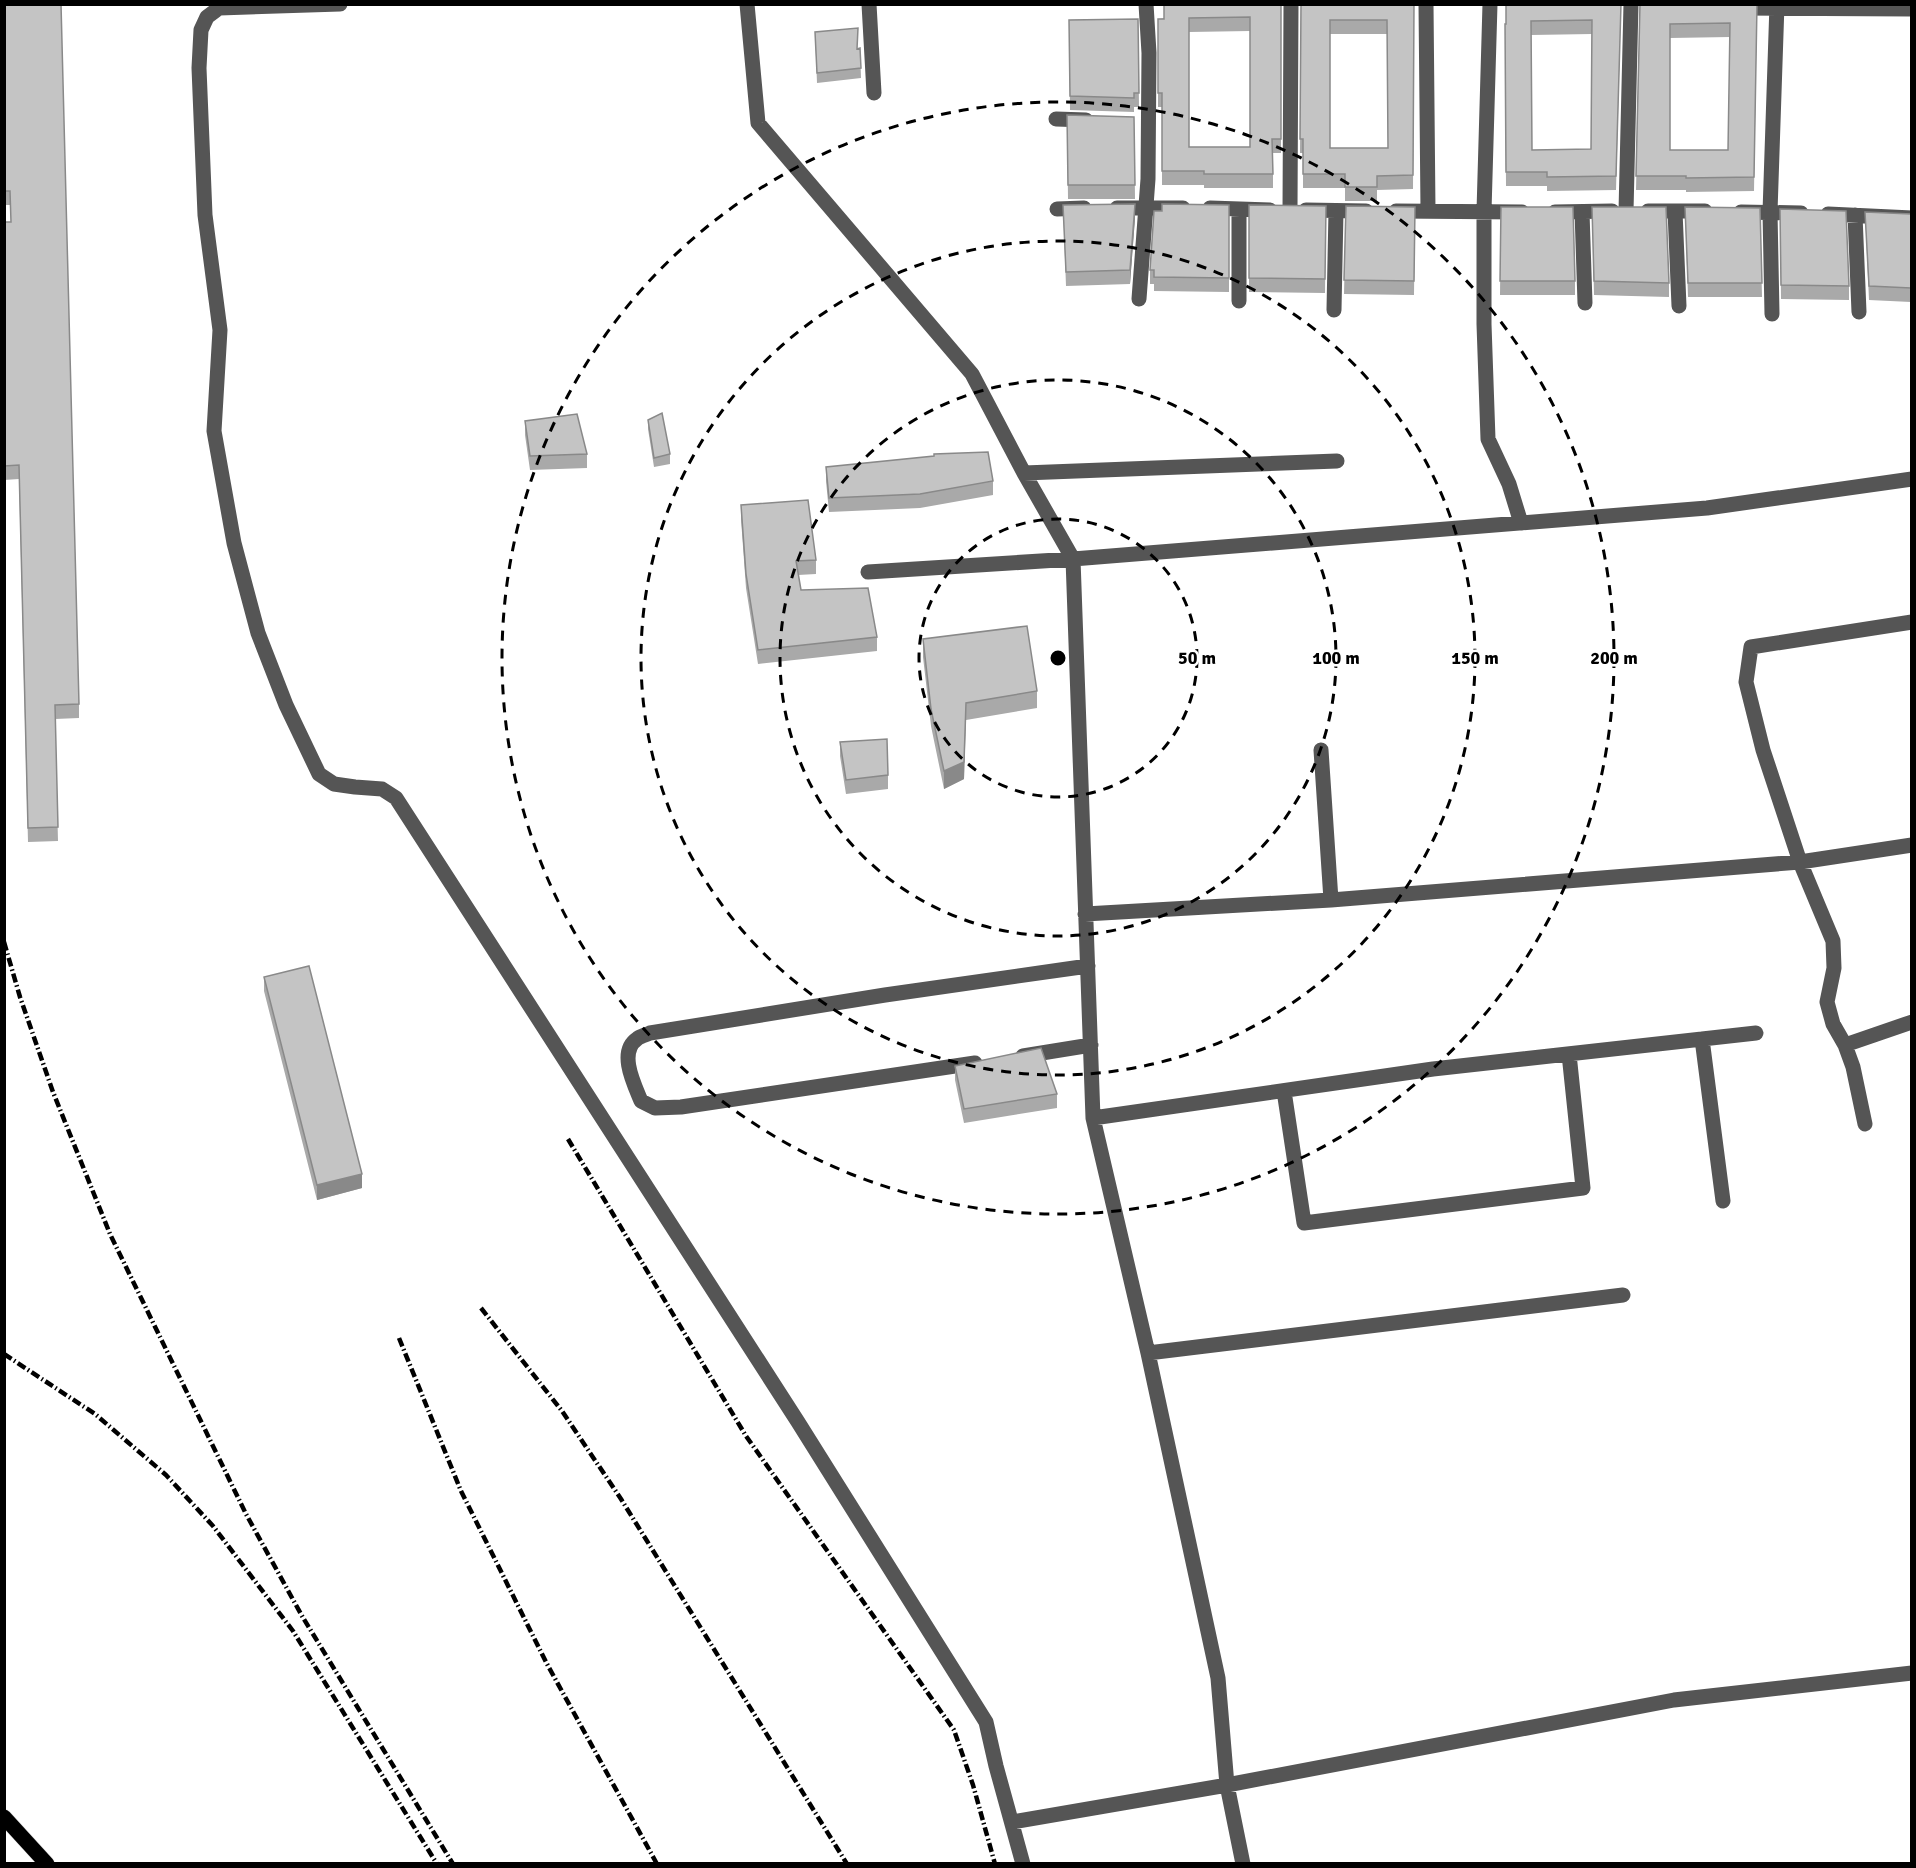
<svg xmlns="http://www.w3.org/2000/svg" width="1916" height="1868" font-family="Signika,sans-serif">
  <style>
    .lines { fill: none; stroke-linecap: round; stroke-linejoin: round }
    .major-casing { stroke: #dbdbdb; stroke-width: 16 }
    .minor { stroke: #555; stroke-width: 15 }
    .major { stroke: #000; stroke-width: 15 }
    .rail { stroke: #000; stroke-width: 4.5; stroke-dasharray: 9 3 1.5 3; stroke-linecap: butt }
    .wall { fill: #a9a9a9; fill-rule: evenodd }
    .shaded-wall { fill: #898989 }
    .building { fill: #c4c4c4; stroke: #898989; stroke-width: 1.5; fill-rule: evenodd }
    .ring { fill: none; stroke: #000; stroke-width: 3; stroke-dasharray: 10 8 }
    .centre { fill: #000; stroke: #fff; stroke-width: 3 }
    .ring-label { font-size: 18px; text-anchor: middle; font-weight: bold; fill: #000; stroke: #fff; stroke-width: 5; stroke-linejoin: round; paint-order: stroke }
  </style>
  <rect width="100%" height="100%" fill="#fff"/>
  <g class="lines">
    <defs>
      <path id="major" d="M4,1817L47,1864"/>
    </defs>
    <use href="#major" class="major-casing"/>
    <path class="minor" d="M340,4L219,8L207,17L201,30L199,68L205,215L220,330L214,431L234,543L258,633L286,705L319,774L334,784L355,787L382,789L396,798L798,1422L986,1722L996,1766L1023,1864
      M747,4L758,123L972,374L1024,473L1073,559L1093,1118L1148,1353L1218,1678L1227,1785L1243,1864
      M869,4L874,93
      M1426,4L1428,211
      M1490,4L1484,211V324L1488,439L1509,484L1521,523
      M1738,8L1912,9
      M1056,119L1086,120
      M1117,208H1183
      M1210,208L1270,210
      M1057,209L1084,208
      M1239,209V301
      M1290,210L1291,4
      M1306,210L1366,211
      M1396,211L1522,212
      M1626,211L1631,4
      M1648,211H1705
      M1675,211L1679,306
      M1555,212L1612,211
      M1582,212L1585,303
      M1741,212L1801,213
      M1828,214L1912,218
      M1855,215L1859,312
      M1139,299L1148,179L1149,53L1146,4
      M1334,310L1336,211
      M1772,314L1770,212L1777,4
      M1024,473L1337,461
      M868,572L1073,559L1707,508L1912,479
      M1321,750L1331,900
      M1085,914L1331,900L1800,862L1912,845
      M1702,1039L1723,1201
      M1845,1045L1912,1022
      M1023,1056L1091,1045
      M975,1063L681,1107L655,1108L641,1101C634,1084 618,1052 637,1039C640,1036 646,1035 650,1033L885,995L1088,966
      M1284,1091L1304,1223L1583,1188L1569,1054
      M1093,1118L1433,1069L1756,1033
      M1865,1124L1853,1067L1845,1045L1833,1024L1827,1002L1834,968L1833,941L1800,862L1763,750L1746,682L1751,647L1912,622
      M1148,1353L1623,1295
      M1012,1822L1227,1785L1674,1700L1912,1673"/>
    <use href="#major" class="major"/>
    <path class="rail" d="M4,942L20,997L53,1092L110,1234L246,1514L302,1616L453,1864
      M568,1139L746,1436L954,1730L973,1785L995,1864
      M481,1308L562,1411L621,1499L847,1864
      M399,1338L461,1491L547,1664L657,1864
      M4,1354L95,1414L166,1475L213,1526L293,1631L437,1864"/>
  </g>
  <path class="wall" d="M4,4L79,704V718L55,719L58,841L28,842L19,479L4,480V223L11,222L10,205H4Z
    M1281,4V153H1273V188H1204V185H1162V107H1158V19ZM1250,31V147H1189V32Z
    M1301,4H1414L1413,189L1377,190V201H1345V188H1303V153H1300ZM1330,34H1387L1388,148H1330Z
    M1621,4L1616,190L1547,191V186H1506L1505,24ZM1592,34L1591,149L1532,150L1531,35Z
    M1640,4H1757L1754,191L1686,192V190H1636ZM1730,37L1728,150H1670V38Z
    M1138,19L1139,107H1134V112L1070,110L1069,20Z
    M815,32L858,49L860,48L861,78L817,83Z
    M1067,115L1134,117L1135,199H1068Z
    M1063,205L1135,218L1130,284L1066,286Z
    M1229,205V292L1154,291V284H1150V270L1162,211Z
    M1249,205L1326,206L1325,293L1249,292Z
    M1346,206L1415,207L1414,295L1344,294Z
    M1501,207L1575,281V295H1500Z
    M1592,207L1669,283V297L1594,295Z
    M1685,207L1760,208L1762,297H1688Z
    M1780,209L1849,286V300L1781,299Z
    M1865,212L1911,214V302L1869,300Z
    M648,420L670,454V464L654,467L648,429Z
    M525,421L587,454V468L530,470L525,435Z
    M826,467L993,481V495L920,508L829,512L826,481Z
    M741,505L816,560V574L798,575L801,590L877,637V651L758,664L746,588L741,519Z
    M923,639L1037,691V708L966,720L964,779L944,789L931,726L923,657Z
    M840,742L888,775V789L846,794L840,756Z
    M264,977L362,1188L317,1200L264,991Z
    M955,1066L1057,1094V1108L964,1123L955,1080Z"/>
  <path class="shaded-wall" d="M1135,204V218L1130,284V270Z
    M966,703L964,779L944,789V771Z
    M362,1174V1188L317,1200V1185Z"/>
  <path class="building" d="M4,4H61L79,704L55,705L58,827L28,828L19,465L4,466V222H11L10,191H4Z
    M1164,4H1281V139H1272L1273,174H1204V171H1162V93H1158V19H1164ZM1250,17V147H1189V18Z
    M1301,4H1414L1413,175L1377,176V187H1345V174H1303V139H1300ZM1330,20H1387L1388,148H1330Z
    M1506,4H1621L1616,176L1547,177V172H1506L1505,24H1506ZM1592,20L1591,149L1532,150L1531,21Z
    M1640,4H1757L1754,177L1686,178V176H1636ZM1730,23L1728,150H1670V24Z
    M1138,19L1139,93H1134V98L1070,96L1069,20Z
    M858,28L857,49L860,48L861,68L817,73L815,32Z
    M1067,115L1134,117L1135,185H1068Z
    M1135,204L1130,270L1066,272L1063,205Z
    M1162,204L1229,205V278L1154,277V270H1150L1154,211H1162Z
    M1249,205L1326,206L1325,279L1249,278Z
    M1346,206L1415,207L1414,281L1344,280Z
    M1501,207H1573L1575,281H1500Z
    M1592,207H1666L1669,283L1594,281Z
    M1685,207L1760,208L1762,283H1688Z
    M1780,209L1846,211L1849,286L1781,285Z
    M1865,212L1911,214V288L1869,286Z
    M662,413L670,454L654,458L648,420Z
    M577,414L587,454L530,456L525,421Z
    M988,452L993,481L920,494L829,498L826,467L934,456V454Z
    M808,500L816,560L796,561L801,590L868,588L877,637L758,650L746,574L741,505Z
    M1027,626L1037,691L966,703L964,762L944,771L931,709L923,639Z
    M887,739L888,775L846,780L840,742Z
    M309,966L362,1174L317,1185L264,977Z
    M1041,1048L1057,1094L964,1109L955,1066Z"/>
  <g class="ring">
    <circle cx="1058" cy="658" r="139"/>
    <circle cx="1058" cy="658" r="278"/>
    <circle cx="1058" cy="658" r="417"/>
    <circle cx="1058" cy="658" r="556"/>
  </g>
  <circle cx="1058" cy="658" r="9" class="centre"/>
  <g class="ring-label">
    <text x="1197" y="664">50 m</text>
    <text x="1336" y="664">100 m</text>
    <text x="1475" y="664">150 m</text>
    <text x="1614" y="664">200 m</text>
  </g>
  <rect width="1916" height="1868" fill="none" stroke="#000000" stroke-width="12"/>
</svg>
